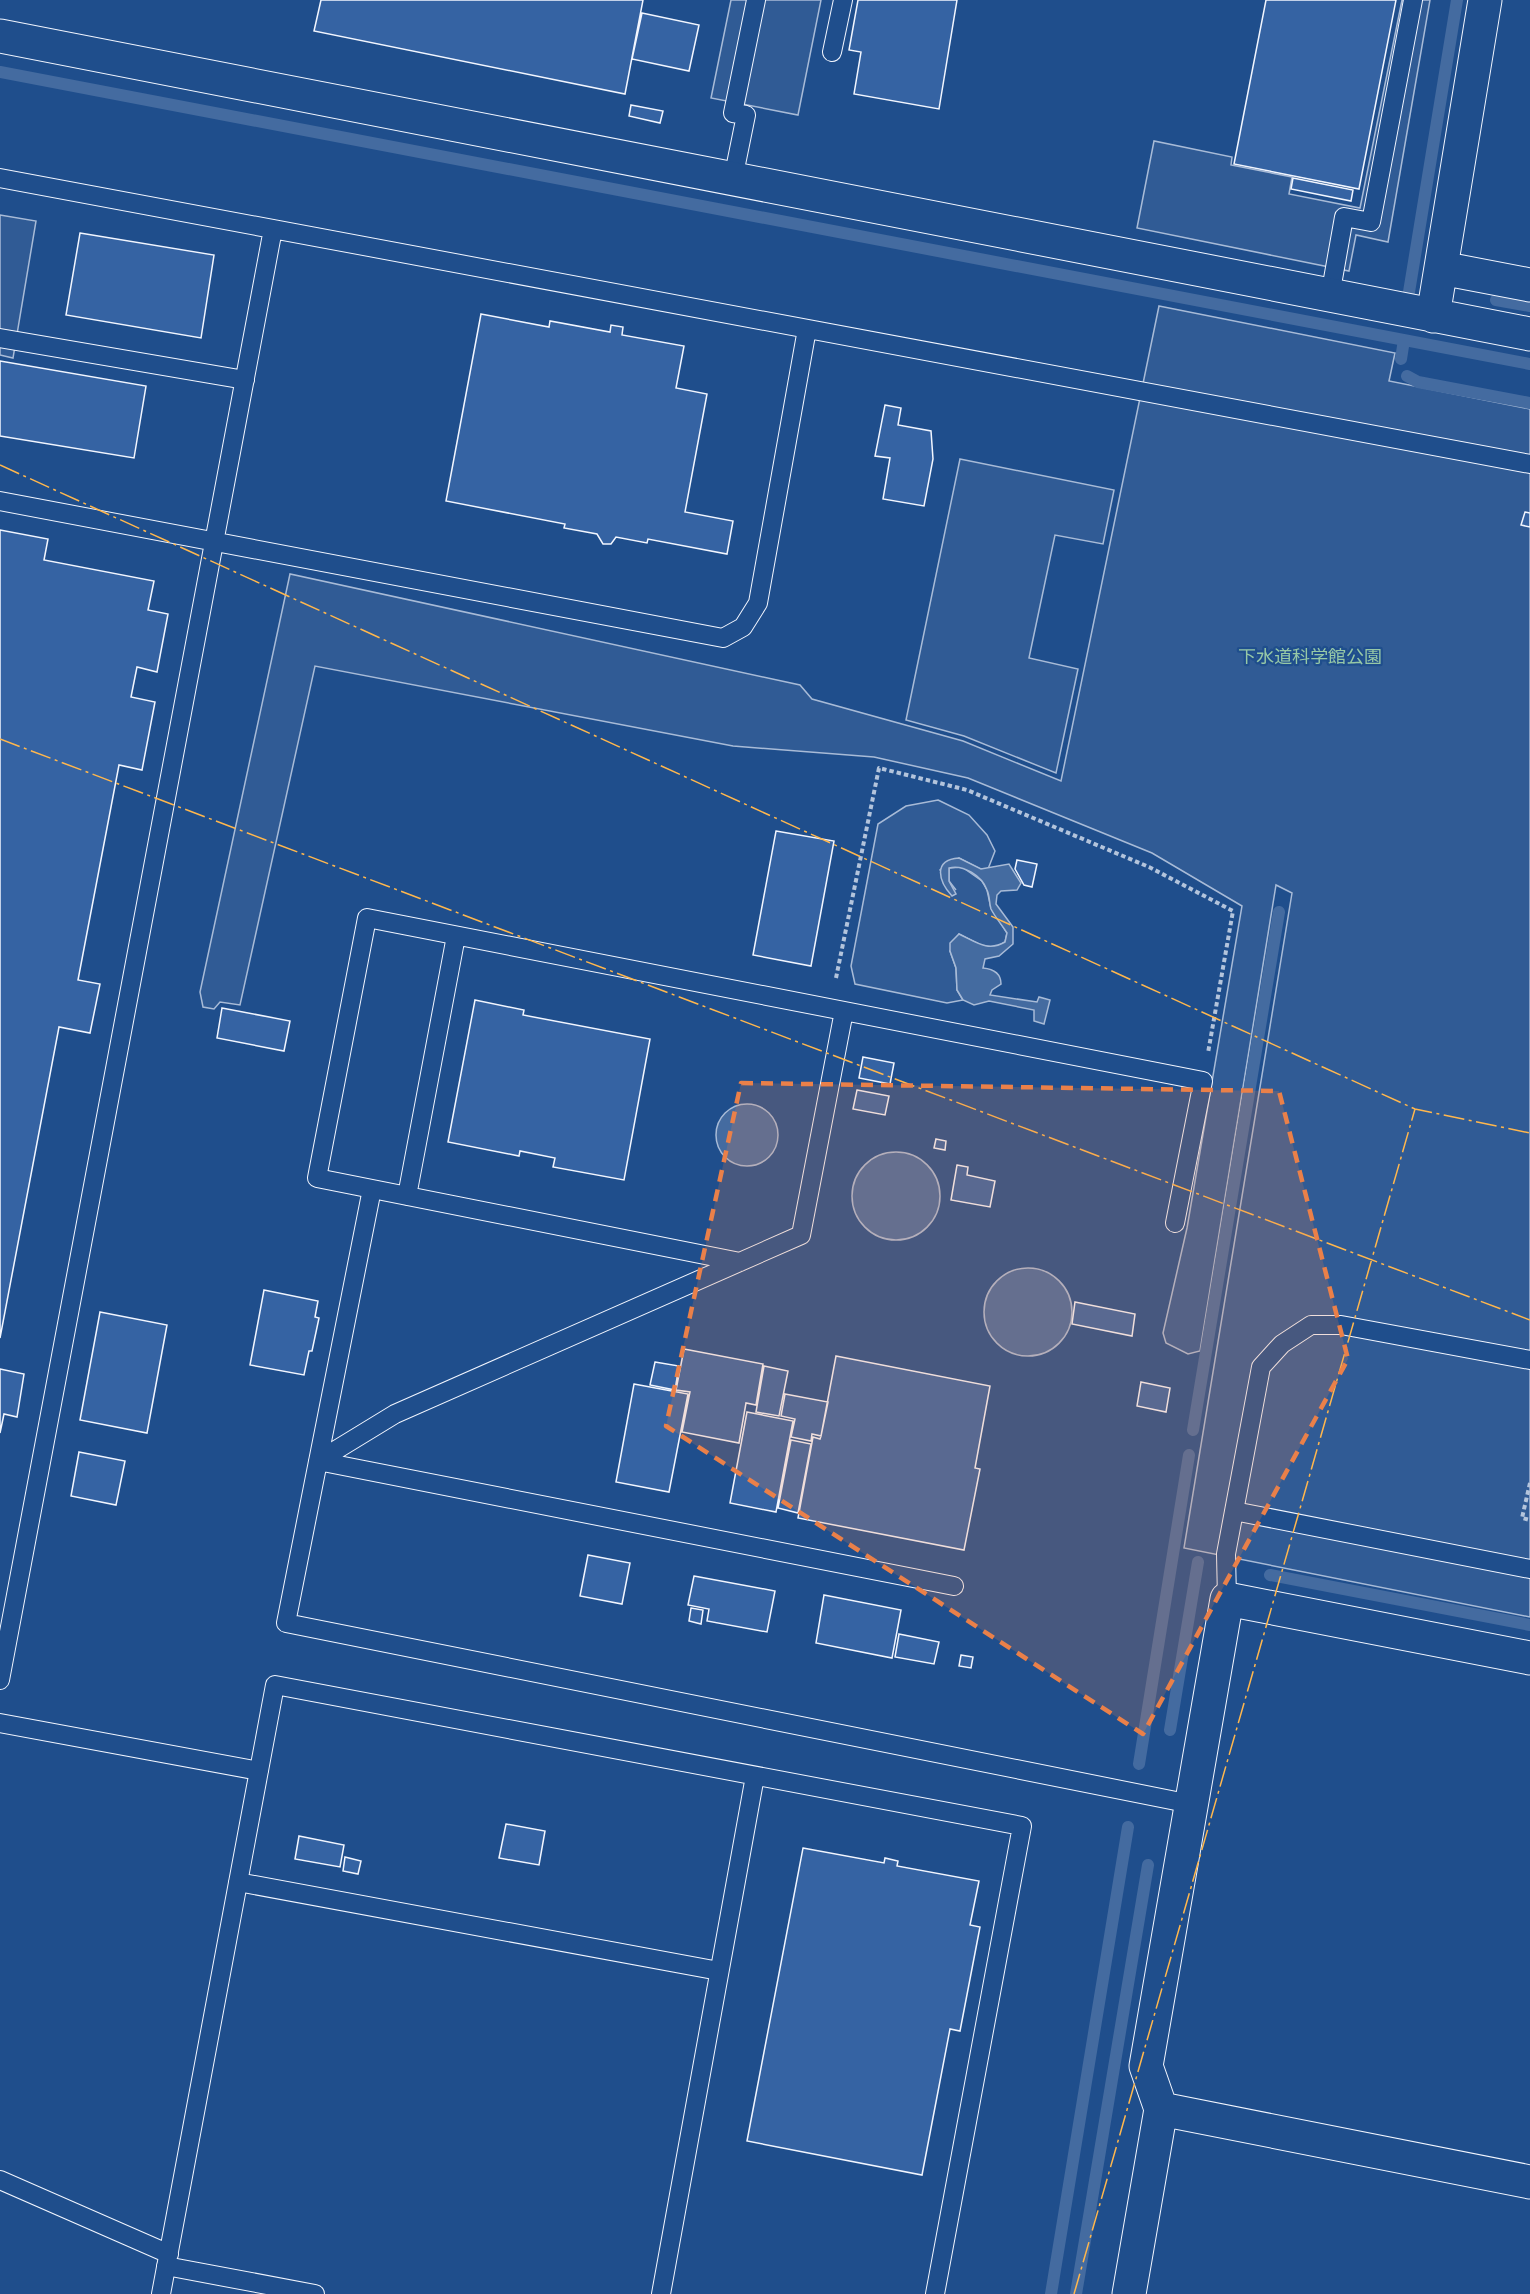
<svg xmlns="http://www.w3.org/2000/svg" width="1530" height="2294" font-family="Signika,'Noto Sans JP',sans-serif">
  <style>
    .built { fill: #305b95; stroke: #a8bbd7; stroke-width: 1.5 }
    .water { fill: #446ba0; stroke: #a8bbd7; stroke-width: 1.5 }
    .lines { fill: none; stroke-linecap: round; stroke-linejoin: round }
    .stream { stroke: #446ba0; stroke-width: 12 }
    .building { fill: #3563a3; stroke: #f2f6ff; stroke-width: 1.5 }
    .lane-casing { stroke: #f2f6ff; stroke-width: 20 }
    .street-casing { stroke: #f2f6ff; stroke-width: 35 }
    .path { stroke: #b3c4dc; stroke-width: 4; stroke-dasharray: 4.5 3; stroke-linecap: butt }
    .lane { stroke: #1f4e8c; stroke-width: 18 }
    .street { stroke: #1f4e8c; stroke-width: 33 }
    .power { stroke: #ffb74d; stroke-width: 1.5; stroke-dasharray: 21 4.5 3 4.5; stroke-linecap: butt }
    .marked { fill: #ea8049; fill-opacity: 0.2; stroke: #ea8049; stroke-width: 4.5; stroke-dasharray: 12 8; stroke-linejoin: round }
    .labels { text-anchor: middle; stroke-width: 4.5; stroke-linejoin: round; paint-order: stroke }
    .park-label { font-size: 18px; fill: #97c8a6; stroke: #1f4e8c }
  </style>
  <rect width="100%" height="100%" fill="#1f4e8c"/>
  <path class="built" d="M731,0H821L798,115L711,98Z
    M1402,0H1430L1388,242L1356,235L1349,271L1137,228L1154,141L1232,157L1231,165L1292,177L1289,194L1360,208Z
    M0,215L36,221L13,358L0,355Z
    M1159,306L1395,353L1389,381L1530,409V1617L1184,1548L1292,893L1276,885L1200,1351L1188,1354L1166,1343L1163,1333L1187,1228L1242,906L1152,853L968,778L874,757L733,746L315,666L240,1005L220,1002L214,1009L203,1007L200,992L290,574L800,685L812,699L963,741L1061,781Z
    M960,459L1114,490L1103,544L1055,535L1029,658L1078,669L1056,773L964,736L906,720Z
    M938,800L969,815L987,835L995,851L988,869H980L959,858L940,870L956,890L949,881V868L962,867L982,881L987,890L991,908L1007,933L1005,942L995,948L983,946L959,934L950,951L956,968L957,990L963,1000L947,1003L855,984L851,966L878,824L906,806Z"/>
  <path class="water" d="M959,858L981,869L1009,864L1021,883L1017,890L1001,891L997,895L996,904L1013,927V944L999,956L985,959L983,968C993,969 1001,973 1001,984L992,990L990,995L1037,1002L1039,997L1050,1000L1044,1024L1034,1021V1010L989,1001L974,1005L963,1000L957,990L956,968L950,951V943L959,934C976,942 988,952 1005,942L1007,933C1002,925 995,917 991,909C989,903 990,896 987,890C982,876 963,864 949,868V881L956,894L952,896C939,882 932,860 959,858Z
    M716 1135a31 31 0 1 1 62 0a31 31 0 1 1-62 0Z
    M852 1196a44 44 0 1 1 88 0a44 44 0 1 1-88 0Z
    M984 1312a44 44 0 1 1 88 0a44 44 0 1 1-88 0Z"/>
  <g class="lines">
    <path class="stream" d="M0,72L1530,364
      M1409,292L1457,0
      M1496,300L1530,306
      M1401,359L1404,340
      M1407,376L1418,382L1530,403
      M1193,1430L1279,912
      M1270,1575L1530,1625
      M1170,1730L1198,1562
      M1139,1764L1189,1455
      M1051,2294L1128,1827
      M1076,2294L1148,1865"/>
  </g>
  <path class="building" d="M321,0H643L625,94L314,31Z
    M858,0H957L939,109L854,94L861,52L849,50Z
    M1266,0H1396L1359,189L1234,164Z
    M642,13L699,25L689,71L632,59Z
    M631,105L663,111L660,123L629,116Z
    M1293,178L1353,190L1351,201L1291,189Z
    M80,233L214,255L201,338L66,315Z
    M481,314L549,327L550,321L610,332L611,325L623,327L622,335L684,346L676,388L707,394L685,512L733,521L727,554L648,539L647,543L616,537L611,544H603L597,534L564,528L565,524L446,501Z
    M0,361L146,386L134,458L0,436Z
    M885,405L901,408L898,425L931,431L933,459L924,506L883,499L890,458L875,456Z
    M1525,512L1530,513V527L1521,525Z
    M0,530L48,539L44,560L154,581L148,610L168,614L157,672L137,667L131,697L155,702L142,770L119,765L78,980L100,984L90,1033L59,1027L0,1338Z
    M776,831L834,841L811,966L753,955Z
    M1017,860L1037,864L1032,887L1024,885L1015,869Z
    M475,1000L524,1010L523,1015L650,1039L624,1180L553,1167L555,1158L520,1151L519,1156L448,1142Z
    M222,1008L290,1021L284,1051L217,1038Z
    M863,1057L894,1063L890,1084L859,1078Z
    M857,1090L889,1096L885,1115L853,1109Z
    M936,1139L946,1141L945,1150L934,1148Z
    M957,1165L968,1167L967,1175L995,1181L990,1207L951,1200Z
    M264,1290L318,1301L315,1317L319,1318L312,1351H309L304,1375L250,1365Z
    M1075,1302L1135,1314L1132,1336L1072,1324Z
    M100,1312L167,1325L147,1433L80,1420Z
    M684,1349L763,1364L756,1405L746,1403L739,1443L682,1432L690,1392L676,1390Z
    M836,1356L990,1386L975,1468L980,1469L964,1550L798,1518L813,1437L820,1439L821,1436Z
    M655,1362L679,1366L675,1390L650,1385Z
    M764,1366L788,1371L779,1416L756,1412Z
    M0,1369L24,1374L17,1417L4,1414L0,1433Z
    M1141,1382L1170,1388L1166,1412L1137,1406Z
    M634,1384L688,1394L669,1492L616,1482Z
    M785,1394L828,1402L821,1436L812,1434L811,1441L791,1437L795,1419L781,1416Z
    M747,1412L793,1421L776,1512L730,1503Z
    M791,1440L811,1444L798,1513L778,1508Z
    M79,1452L125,1461L116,1505L71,1496Z
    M588,1555L630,1563L622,1604L580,1596Z
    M694,1576L775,1591L767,1632L707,1621L709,1609L688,1605Z
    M824,1595L901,1610L892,1658L816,1643Z
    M691,1608L703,1610L701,1624L689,1621Z
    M899,1634L939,1642L934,1664L895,1657Z
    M961,1655L973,1657L971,1668L959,1666Z
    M506,1824L545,1831L539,1865L499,1858Z
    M299,1836L344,1845L340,1867L295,1859Z
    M803,1848L884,1863L885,1858L898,1861L897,1866L979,1881L970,1925L980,1927L960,2031L950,2029L922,2175L747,2141Z
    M345,1857L361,1861L358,1874L343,1871Z"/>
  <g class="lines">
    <defs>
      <path id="lane" d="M832,52L843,0
        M0,178L1530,464
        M733,179L746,115L733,113L756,0
        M1330,296L1344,217L1371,222L1413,0
        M0,338L245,380
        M0,501L723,638L743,627L758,603L807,329
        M372,1189L286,1623L1191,1804
        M407,1196L456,936
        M740,1262L317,1178L367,918L1203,1081L1175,1223
        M318,1461L395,1414L801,1235L844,1011
        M318,1461L954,1586
        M1234,1511L1530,1569
        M1227,1599L1226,1554L1261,1367L1282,1344L1311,1325H1341L1530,1360
        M0,1680L273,229
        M0,1723L259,1771
        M238,1882L719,1971
        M0,2180L169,2254
        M166,2266L315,2294
        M161,2294L275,1685L1022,1826L935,2294
        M661,2294L755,1776"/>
      <path id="street" d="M0,36L1530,334
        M1441,268L1530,285
        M1433,316L1485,0
        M1161,2109L1530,2182
        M1129,2294L1161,2109L1146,2066L1227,1599L1530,1658"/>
    </defs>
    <use href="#lane" class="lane-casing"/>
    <use href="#street" class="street-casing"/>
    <path class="path" d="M836,978L879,768L967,790L1149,867L1233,911L1208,1053
      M1530,1483L1522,1518L1530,1520"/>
    <use href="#lane" class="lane"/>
    <use href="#street" class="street"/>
    <path class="power" d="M0,465L1415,1109L1530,1133
      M0,739L1530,1320
      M1074,2294L1415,1109"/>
  </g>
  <path class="marked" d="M741,1083L1279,1091L1348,1359L1143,1734L666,1426Z"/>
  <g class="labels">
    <g class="park-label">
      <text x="1310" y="663">下水道科学館公園</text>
    </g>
  </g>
</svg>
